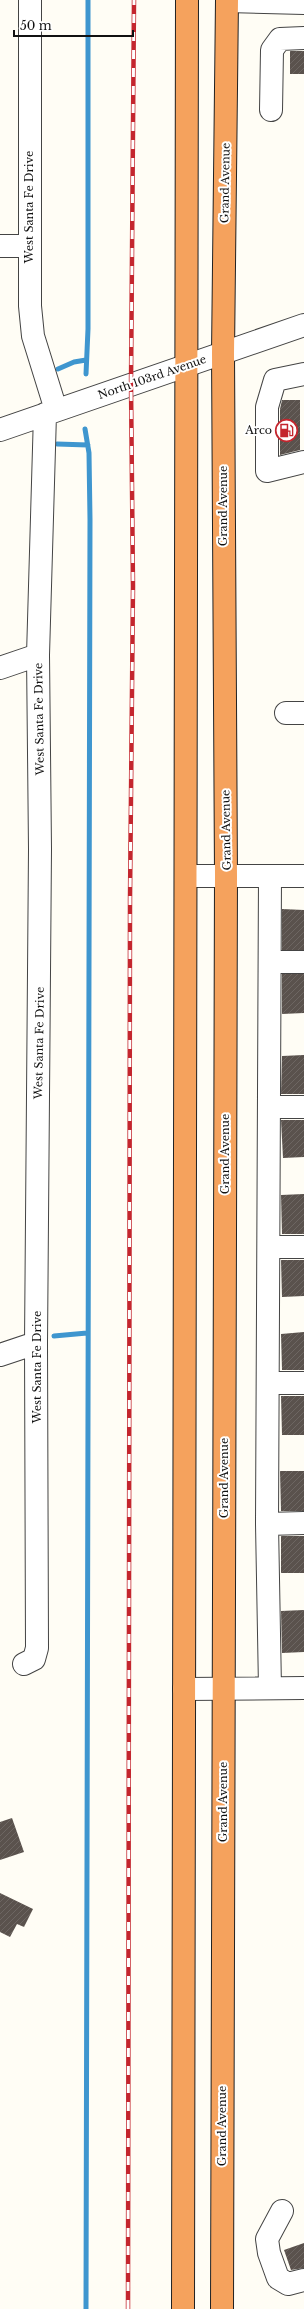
<svg xmlns="http://www.w3.org/2000/svg" width="304" height="2309" font-family="'Libre Baskerville',serif">
  <style>
    .lines { fill: none; stroke-linecap: round; stroke-linejoin: round }
    .stream { stroke: #3f96cf; stroke-width: 5 }
    .building { fill: url(#building-hatch) }
    .minor-casing { stroke: #444; stroke-width: 24 }
    .highway-casing { stroke: #222; stroke-width: 24 }
    .minor { stroke: #fff; stroke-width: 22 }
    .highway { stroke: #f5a25d; stroke-width: 22 }
    .rail-casing { stroke: #c4262e; stroke-width: 4.5 }
    .rail { stroke: #fff; stroke-width: 3; stroke-dasharray: 9; stroke-linecap: butt }
    .labels { text-anchor: middle; stroke-width: 4; stroke-linejoin: round; paint-order: stroke }
    .street-label { font-size: 11px; fill: #111; stroke: #fff }
    .poi-label { font-size: 11px; fill: #111; stroke: #fff; text-anchor: end }
  </style>
  <defs>
    <pattern id="building-hatch" width="6" height="6" patternUnits="userSpaceOnUse"><rect width="6" height="6" fill="#5a524d"/><path d="M-1 1l2-2M0 6l6-6M5 7l2-2" fill="none" stroke="#6d6662"/></pattern>
  </defs>
  <rect width="100%" height="100%" fill="#fffdf5"/>
  <g class="lines">
    <path class="stream" d="M58,369L74,362L86,360
      M86,374L88,329V0
      M85,429L89,453L90,519L86,2309
      M57,444L88,445
      M54,1336L87,1333"/>
  </g>
  <path class="building" d="M290,51H304V74H290Z
    M282,400H300V450L280,455V409Z
    M282,909L304,910V950H282Z
    M282,974H304V1013L282,1014Z
    M304,1055V1094H281L282,1056Z
    M281,1120H304V1157L283,1158Z
    M304,1194V1234H282L281,1195Z
    M281,1260H304V1296L282,1297Z
    M304,1332V1370H282L281,1334Z
    M281,1396H304V1435H282Z
    M280,1471H304V1511H281Z
    M281,1536H304V1573H281Z
    M304,1610V1652L282,1653L281,1611Z
    M12,1818L24,1852L0,1860V1822Z
    M0,1893L33,1909L24,1927L17,1924L10,1937L0,1932Z
    M304,2243V2268L291,2270L284,2250Z"/>
  <g class="lines">
    <defs>
      <path id="minor" d="M30,0V306L33,336L56,410
        M227,1L304,3
        M271,110L272,50L280,39L304,38
        M0,246H29
        M304,374L275,380L267,407V471L304,462
        M0,430L304,325
        M0,668L38,655
        M286,713H304
        M187,876H304
        M270,962H304
        M269,1107H304
        M269,1247H304
        M0,1355L36,1343
        M268,1383H304
        M267,1524L304,1523
        M24,1664L34,1659L37,1648L36,1343L40,849L38,655L45,414
        M270,1688L267,1524L270,876
        M184,1689L304,1688
        M282,2211L267,2239L269,2253L278,2278L288,2284L304,2280"/>
      <path id="highway" d="M183,2309L187,0
        M222,2309L226,876L223,353L227,0"/>
    </defs>
    <use href="#minor" class="minor-casing"/>
    <use href="#highway" class="highway-casing"/>
    <use href="#minor" class="minor"/>
    <use href="#highway" class="highway"/>
    <defs>
      <path id="rail" d="M128,2309L130,900L133,586L131,385L134,0"/>
    </defs>
    <use href="#rail" class="rail-casing"/>
    <use href="#rail" class="rail"/>
  </g>
  <defs>
    <symbol id="fuel-ring" viewBox="-11 -11 22 22"><circle r="9.5" fill="#fff" stroke="#c4262e" stroke-width="1.5"/><path d="M-5.5-6h7V0h2V4h1.3V-2.5L3-4.5l.8-.8L6-3V5H2.5V1h-1V6h-7ZM-4.2-4.7v3.2H.2V-4.7Z" fill="#c4262e"/></symbol>
  </defs>
  <g fill-rule="evenodd">
    <use href="#fuel-ring" x="274" y="418" width="25" height="25"/>
  </g>
  <g class="labels">
    <g class="street-label">
      <text transform="translate(225 183) rotate(-89)" y="4">Grand Avenue</text>
      <text transform="translate(29 207) rotate(-90)" y="4">West Santa Fe Drive</text>
      <text transform="translate(152 377) rotate(-19)" y="4">North 103rd Avenue</text>
      <text transform="translate(223 506) rotate(-90)" y="4">Grand Avenue</text>
      <text transform="translate(39 719) rotate(-91)" y="4">West Santa Fe Drive</text>
      <text transform="translate(226 830) rotate(-91)" y="4">Grand Avenue</text>
      <text transform="translate(39 1043) rotate(-89)" y="4">West Santa Fe Drive</text>
      <text transform="translate(225 1154) rotate(-90)" y="4">Grand Avenue</text>
      <text transform="translate(37 1367) rotate(-90)" y="4">West Santa Fe Drive</text>
      <text transform="translate(224 1478) rotate(-90)" y="4">Grand Avenue</text>
      <text transform="translate(223 1802) rotate(-90)" y="4">Grand Avenue</text>
      <text transform="translate(222 2126) rotate(-90)" y="4">Grand Avenue</text>
    </g>
    <g class="poi-label">
      <text x="272" y="434">Arco</text>
    </g>
  </g>
  <path d="M14 30v6h119v-6" fill="none" stroke="#111111" stroke-width="2"/>
  <text x="20" y="30" font-size="12" fill="#111111" stroke="#ffffff" stroke-width="3" paint-order="stroke">50 m</text>
</svg>
